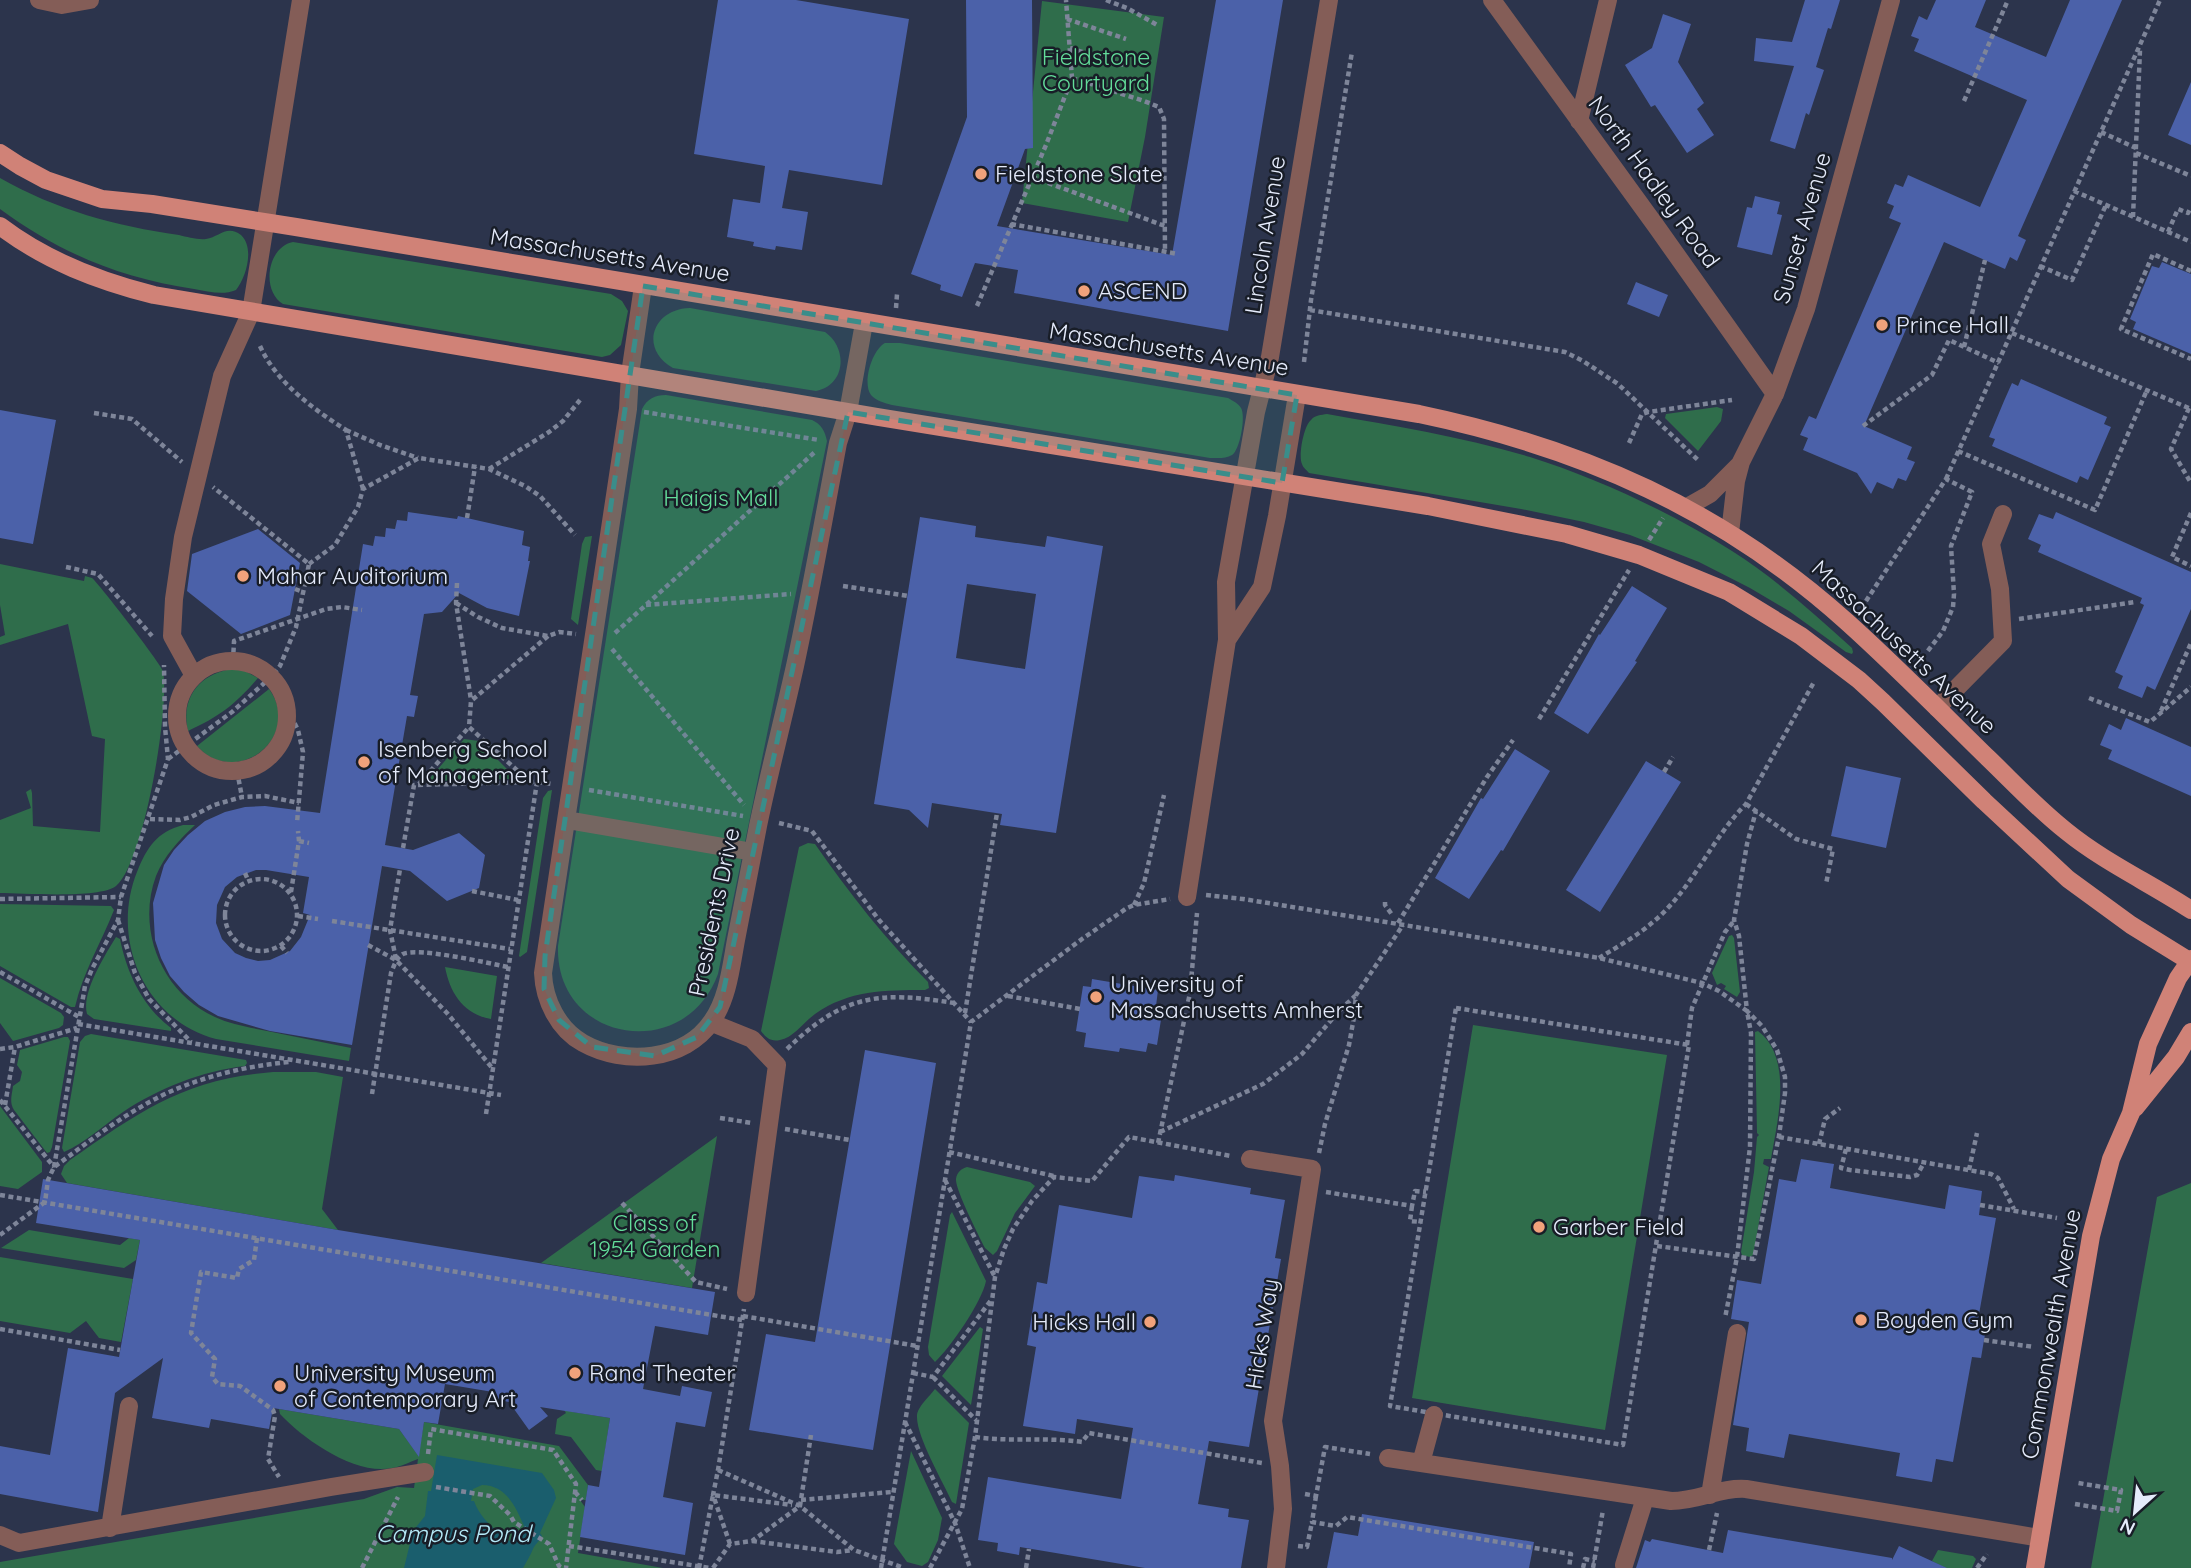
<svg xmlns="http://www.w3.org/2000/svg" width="2191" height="1568" font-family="Quicksand,sans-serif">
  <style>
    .green { fill: #2f6d4b }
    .water { fill: #1a5e6d; fill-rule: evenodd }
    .building { fill: #4b61a9; fill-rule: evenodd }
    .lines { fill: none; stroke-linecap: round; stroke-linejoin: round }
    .path { stroke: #7e8599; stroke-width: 4.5; stroke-dasharray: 5 3.5; stroke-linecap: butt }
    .minor { stroke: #845d57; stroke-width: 18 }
    .major { stroke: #d08277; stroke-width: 18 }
    .marked { fill: #3a8d8a; fill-opacity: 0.2; stroke: #3a8d8a; stroke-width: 5; stroke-dasharray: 14 9; stroke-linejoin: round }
    .poi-dot { fill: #f1a27b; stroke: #181d27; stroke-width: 2.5 }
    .labels { text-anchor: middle; stroke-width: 5; stroke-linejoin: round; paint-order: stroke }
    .park-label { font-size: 23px; fill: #63dd9a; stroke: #181d27 }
    .poi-label { font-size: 23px; fill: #e5ebfb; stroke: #181d27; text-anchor: start }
    .street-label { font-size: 23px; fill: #e5ebfb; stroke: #181d27 }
    .water-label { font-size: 24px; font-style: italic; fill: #b4eaf8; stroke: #181d27 }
  </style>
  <rect width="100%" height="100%" fill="#2c344c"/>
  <path class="green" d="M1042,1L1164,17L1145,137L1128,222L1022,203Z
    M0,178C56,210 116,226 179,235C187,237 198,240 206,239C219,237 227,224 241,235C255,248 246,278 236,290C222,296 208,291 194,289C120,278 60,253 0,209Z
    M293,242L611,294L622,301L628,311L621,345L610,355L602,357L283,304C261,291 267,247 293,242Z
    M690,308L825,332C848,348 846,385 816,391L673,368C639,349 652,309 690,308Z
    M885,343H900L1228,398C1233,401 1238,403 1241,408C1246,416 1240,450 1232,455C1226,459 1217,458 1210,458L892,405C885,403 876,401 871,395C862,383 872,350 885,343Z
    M666,395L812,420C821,424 825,431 827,441L718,974C685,1064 555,1043 558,946L642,409C647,399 655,395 666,395Z
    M1717,407L1723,409L1721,421L1698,451L1665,418L1666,414Z
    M1327,414C1395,426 1463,437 1530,457C1597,478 1672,513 1732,551C1775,578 1814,614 1852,648L1853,652L1852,654L1846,652L1789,611L1750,588L1699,562L1630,535L1584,522L1521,509L1309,473C1306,469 1303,468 1302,464C1298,456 1304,425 1311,420C1315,415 1321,415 1327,414Z
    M592,536L578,625L571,619L582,544L585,537Z
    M0,564L84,581L85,576L92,578C100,585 161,664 163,671C170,707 144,863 116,886C100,899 23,893 0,893V820L31,808L26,792L31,789L32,793L33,826L100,832L105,739L92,736L68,624L0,645V637L5,635L0,605Z
    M233,669L245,671L258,678C236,704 219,717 188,731C180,698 200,673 233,669Z
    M269,689C304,736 236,790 197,746Z
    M464,739L479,741L515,777L513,779L431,781L430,778Z
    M552,790L527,952L520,957L519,956L543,798L548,791Z
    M183,825H195C179,840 164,856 156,876C136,930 162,993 215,1017C232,1025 253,1028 272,1032C298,1037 325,1043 351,1048L349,1061L216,1039C144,1020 110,939 137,872C147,847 157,832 183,825Z
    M808,843L815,844C849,893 886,940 928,982L929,988L925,990C885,990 849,990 815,1014C804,1022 793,1038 780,1040C771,1042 766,1038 761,1031L799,847Z
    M0,904L111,906L114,910C101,943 83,972 75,1007H71L0,966Z
    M1732,935L1734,938L1740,992L1737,997L1724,989L1726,986L1721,983L1717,985L1712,973L1729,936Z
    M116,937L120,939C127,973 142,1006 171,1028V1031L94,1019L87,1014C81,993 105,955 116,937Z
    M445,967L497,976L491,1019C463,1014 450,993 445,967Z
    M0,978L61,1013L64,1017L63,1025L59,1028L13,1041L0,1023Z
    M1473,1025L1667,1055L1605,1430L1412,1398Z
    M1758,1031C1794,1058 1777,1123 1771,1159H1764L1763,1164L1769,1167L1753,1255L1750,1257L1742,1255L1741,1252L1754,1172L1757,1137L1759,1135L1757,1133L1755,1032Z
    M91,1034L246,1060L247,1063L245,1066C202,1071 159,1088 123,1112C104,1125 85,1143 64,1152L62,1148L80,1042L85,1036Z
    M64,1037H68L70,1041L52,1147L50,1152L47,1153L14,1110C9,1102 12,1095 13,1086L20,1081L22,1072L17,1065L20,1050Z
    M273,1072H316L343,1077L322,1209L338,1230L67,1183L61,1174L64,1166L70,1160C140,1111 185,1079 273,1072Z
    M0,1106L42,1162V1172L18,1189L0,1186Z
    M717,1136L692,1288L541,1263Z
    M967,1167L1030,1182L1035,1186L1015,1213L997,1251L993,1255L985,1248C979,1236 955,1189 956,1179C957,1172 961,1169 967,1167Z
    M2191,1183V1568H2091L2157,1197Z
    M952,1212L986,1281C982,1302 950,1348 935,1362L929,1355L928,1347L950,1215Z
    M29,1230L120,1245L129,1238L140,1240L136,1260L124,1268L1,1248Z
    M0,1257L133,1279L121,1342L99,1338L86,1321L70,1333L0,1321Z
    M980,1327L983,1329L971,1405L942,1376Z
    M935,1389L969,1423L956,1504L952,1502C943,1482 916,1436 917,1416C917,1407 930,1396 935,1389Z
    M562,1407L573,1412L610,1418L602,1471L596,1470L571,1437L555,1434L557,1419L566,1413Z
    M279,1409L399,1429L415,1451L419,1452L424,1422L559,1446L588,1485L586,1500H580L585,1507L578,1553L663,1568H0V1562L364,1499L397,1487L414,1488L418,1459C409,1462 401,1467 392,1468C356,1476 303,1439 280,1414Z
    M911,1451L942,1518L938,1540L928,1562L922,1566L907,1562L894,1544Z
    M1938,1550L1973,1556L1976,1559L1972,1568H1946L1932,1561Z"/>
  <path class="water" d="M437,1455L542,1473L554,1490L556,1498L540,1533L542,1536C539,1542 535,1544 533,1549C530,1556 527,1561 523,1568H404L413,1531L425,1516L428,1491H431ZM482,1485C506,1485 516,1507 524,1526L519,1534L509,1541C495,1530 480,1518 474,1501H471L473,1489Z"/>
  <path class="building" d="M718,0H796L909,19L882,185L789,170L782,208L808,212L802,250L776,246L775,250L753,246L754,242L727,237L733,199L760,203L765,166L694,154Z
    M966,0H1032L1033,148L1025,149L997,226L1172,255L1216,0H1283L1228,331L1014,293L1018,270L975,263L962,297L940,290L941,285L911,274L967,117Z
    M1805,0H1840L1831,29L1828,28L1816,67L1824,70L1809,115L1806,113L1795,149L1770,141L1794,66L1754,61L1756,38L1792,42Z
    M1936,0H1986L1975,27L2046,57L2070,0H2122L2018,236L2026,240L2017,261L2010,257L2005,269L1944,242L1864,426L1912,447L1907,459L1915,462L1906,481L1898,478L1893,489L1877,482L1871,494L1857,473L1803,450L1808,438L1800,435L1809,416L1816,419L1901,223L1889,218L1894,206L1887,203L1895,184L1903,187L1908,175L1980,207L2027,100L1914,51L1919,39L1911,36L1919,16L1927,20Z
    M1663,14L1691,24L1678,62L1704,103L1697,109L1714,135L1687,153L1655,105L1651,107L1625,65L1652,48Z
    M2191,82V145L2168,135Z
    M1755,196L1780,202L1777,214L1782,215L1772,255L1737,247L1747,207L1752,208Z
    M2162,262L2191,274V354L2133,329L2136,322L2130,319L2152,266L2159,268Z
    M1636,282L1668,295L1659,317L1627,304Z
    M2021,379L2107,417L2104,424L2111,427L2088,480L2080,476L2077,483L1992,446L1995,439L1989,437L2004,401L2012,383L2018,386Z
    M0,410L56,420L33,544L0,538Z
    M408,512L457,519L458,516L524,531L522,545L530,547L528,561H530L519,616L487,608L459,593L442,612L424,614L410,695L418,696L414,717L407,716L385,845L413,850L459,833L485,855L479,888L447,901L410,871L382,866L352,1045L270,1031L218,1016L199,1005L184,992L170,976L161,958L155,940L153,903L164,865L174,850L188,835L205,821L225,812L245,807L265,806L320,813L363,544L373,546L375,536L385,537L386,528L395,529L397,520L407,521ZM256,870H266L309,877L303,913L310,915L301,937L290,951L270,960L258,961L246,958L235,953L222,939L216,923L217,905L225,887L237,877Z
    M2056,512L2191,572V609L2155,690L2147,686L2142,698L2118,688L2123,676L2115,672L2144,605L2140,603L2142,598L2038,552L2041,545L2028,539L2039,514L2053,519Z
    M920,517L976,526L975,537L1045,547L1047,536L1103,546L1056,833L1000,825L1002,814L932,803L928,828L909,810L874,804ZM967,584L1036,594L1025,669L956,658Z
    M258,529L300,563L290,615L241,634L187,591L192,554Z
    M1632,586L1667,608L1635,661L1637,662L1588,734L1554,713L1599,634L1600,635Z
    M2126,718L2191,747V796L2108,759L2112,750L2100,745L2109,724L2121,730Z
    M1515,749L1550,771L1503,851L1501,850L1469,899L1435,878L1481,798L1483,799Z
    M1646,761L1681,782L1600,912L1566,890Z
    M1846,766L1901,778L1886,848L1831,836Z
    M1092,979L1158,990L1156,1006L1163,1007L1157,1045L1148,1043L1146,1052L1120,1048L1119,1052L1084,1047L1086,1033L1076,1031L1083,986L1091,987Z
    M865,1050L936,1063L873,1450L749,1430L766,1334L815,1342Z
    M1801,1159L1834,1164L1830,1188L1945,1209L1949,1185L1982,1191L1979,1215L1996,1218L1978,1320L1987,1322L1981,1358L1972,1357L1953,1462L1936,1459L1932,1482L1896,1476L1900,1453L1789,1434L1784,1458L1746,1451L1749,1428L1733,1425L1749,1322L1731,1319L1737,1280L1761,1284L1779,1179L1796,1182Z
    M1175,1175L1251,1188L1250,1194L1285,1200L1275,1258L1281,1259L1249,1447L1209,1441L1198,1504L1229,1509L1228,1517L1249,1520L1241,1568H1145L1020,1547L1019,1555L997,1551L998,1543L978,1540L988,1477L1121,1499L1133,1428L1077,1419L1075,1434L1023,1426L1036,1347L1027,1345L1037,1282L1047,1284L1059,1205L1132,1218L1139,1176L1174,1181Z
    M43,1179L338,1230L715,1292L708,1335L655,1326L643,1389L680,1396L682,1386L712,1392L705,1427L676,1422L663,1497L693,1503L685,1555L580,1537L588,1485L599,1487L610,1418L540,1407L548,1416L529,1430L509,1402L499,1400L493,1392L445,1384L438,1424L424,1422L419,1457L399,1429L273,1408L269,1429L211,1419L209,1428L152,1418L163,1358L115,1393L98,1512L0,1494V1446L50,1455L68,1348L119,1357L140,1240L36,1223Z
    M1362,1514L1534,1542L1529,1568H1327L1334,1532L1358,1536Z
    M1728,1530L1892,1558V1560L1899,1546L1947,1568H1636L1645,1540L1650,1542L1652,1539L1723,1553Z"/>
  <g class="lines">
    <path class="path" d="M1106,0L1127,8L1159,26
      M1067,19L1126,39
      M1070,48L1124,65
      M1072,78L1144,101L1159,107L1164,119L1165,252
      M1964,101L2008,0
      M2101,132L2136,148
      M2136,153L2191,176
      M1032,177L1165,226
      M2074,191L2191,242
      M2133,217L2140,50
      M1011,224L1178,254
      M2168,232L2178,209L2188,213L2191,207
      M2040,266L2072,280L2106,205
      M2191,271L2153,254L2121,329L2191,359
      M977,306L1046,145L1072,78L1066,0
      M896,308L897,294
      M1310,310L1565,352L1583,361L1618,384L1699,461
      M2012,333L2191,409
      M260,346C276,382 313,409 346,430L363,489
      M1964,347L1985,260
      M1304,362L1311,300L1352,52
      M2189,408L2171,449L2191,483
      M644,412L819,440
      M94,413L132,419L182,462
      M1863,426L1932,375L1949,340L1999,363
      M346,430L380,445L418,458
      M1629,443L1642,414L1648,412L1732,400
      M1958,451L2095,510L2147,390
      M489,469L549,432L563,421L580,400
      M1946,479L2160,0
      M2191,513L2172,557L2191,566
      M467,518L475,467
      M1649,540L1663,518
      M309,564L335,545L358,507L363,489L419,458L489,469L525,486L540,496L575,535
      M66,567L98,574L152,636
      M457,583L456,603L471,700
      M843,586L908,596
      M295,589L303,592
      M1866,601L1946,479L1972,492L1951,546L1954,594L1953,607L1943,631L1927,652
      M456,603L478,617L502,628L548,636L559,632L576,634
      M646,605L791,594
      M2019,619L2135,602
      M615,633L816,451
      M612,649L744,805
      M233,661L234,641L326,609L342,607L362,610
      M2089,698L2150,722L2191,687
      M287,708L298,730L303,752L297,823
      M2161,711L2191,643
      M1539,719L1629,570
      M168,759L232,712L271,677L280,666L296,627L309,564L213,487
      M237,771L242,797
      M1664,772L1673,757
      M530,782L469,727L471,701L548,636
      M419,784L469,727
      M589,790L743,816
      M1746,804L1796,839L1833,849L1826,884
      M150,819L180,820L191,817L214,805L242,797L265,796L299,803
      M779,823L812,831L879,920L971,1022
      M299,841L309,843
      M403,848L414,785L537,782L552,784
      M245,873L248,880
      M225 915a36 36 0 1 1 72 0a36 36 0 1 1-72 0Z
      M472,891L518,900
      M291,892L299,841L298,831
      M1206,895L1243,899L1398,924L1599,958L1702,983L1719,991L1747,1011L1751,1033L1750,1147L1737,1257L1725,1318
      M0,899L121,897
      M1385,902V905L1393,916
      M1134,905L1144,883L1164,795
      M298,916L318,919
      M118,920L135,973L149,999L191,1042
      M332,921L510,949
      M1398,923L1487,777L1513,740
      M368,945L396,960L447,1013L493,1069
      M281,946L287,953
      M1599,958C1617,947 1637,936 1653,922C1692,890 1711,839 1746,804L1814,682
      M396,959L390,930L400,869
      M0,972L79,1017
      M1008,996L1080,1009
      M1456,1008L1689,1045L1623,1445L1390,1406Z
      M965,1013L997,813
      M78,1024L501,1095
      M1687,1045L1692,1008L1725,932L1734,921
      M0,1049L15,1047L77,1028
      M787,1049C844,994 879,991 954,1003
      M372,1094L391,973C394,966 396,958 403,954C418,947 488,963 508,967
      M0,1100L54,1167
      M5,1105L15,1047
      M486,1114L537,782
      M720,1118L752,1123
      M785,1129L850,1140
      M1160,1132L1263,1084L1302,1054L1339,1011L1355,996
      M1779,1137L1991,1174L1998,1178L2014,1209
      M1158,1143L1190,993L1197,913
      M1819,1144L1825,1119L1840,1108
      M1846,1149L1841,1168L1850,1170L1910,1177L1917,1175L1924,1163
      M949,1152L1054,1176
      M1319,1153L1325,1124L1349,1045L1354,1017L1356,995L1403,925
      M54,1167L85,986L92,969L118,920L121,897L168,759L165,727L164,665
      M1969,1170L1977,1133
      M945,1180L995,1277
      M1326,1192L1412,1206L1415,1191L1426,1192
      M0,1195L742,1320
      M622,1203L696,1282L727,1289
      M1980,1205L2057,1218
      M1412,1206L1410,1221L1421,1222
      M0,1235L45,1202L48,1180L54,1167C82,1147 109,1125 139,1108C183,1081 237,1067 289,1062
      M257,1238L254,1260L239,1269L237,1278L201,1272L191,1333L215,1359L212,1377L218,1384L240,1386L273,1410L275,1416L268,1459L279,1477
      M1657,1246L1754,1259L1779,1136L1785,1093V1077L1777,1050L1762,1026L1747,1011L1739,936L1734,920L1747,844L1756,811
      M743,1316L917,1346
      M0,1329L120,1350
      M1984,1340L2034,1347
      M913,1373L933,1377L992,1299
      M933,1377L976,1420
      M905,1422L955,1523L970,1568
      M975,1437C1011,1442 1046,1437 1082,1442L1089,1433L1262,1463
      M428,1454L431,1429L553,1450L576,1484L566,1568
      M718,1470L800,1506L854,1550L904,1568
      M436,1487L490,1496L510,1515L514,1522L549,1544L559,1566L563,1568
      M575,1492L582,1500
      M1305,1494L1316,1496L1325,1447L1370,1454
      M1316,1496L1312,1522L1336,1526L1347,1517L1571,1554L1569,1568
      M801,1500L892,1492
      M2075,1504L2117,1511L2121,1490L2078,1483
      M752,1541L837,1552L853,1550
      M730,1544L713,1495L718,1470L744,1309
      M569,1546L710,1568
      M1298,1546L1307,1547L1312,1522
      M1709,1550L1717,1513
      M362,1568L398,1497
      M699,1568L713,1495L792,1505
      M713,1568L730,1544L752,1541L800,1506L811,1435
      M881,1568L971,1022L1082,939L1127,908L1134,905L1170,899
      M930,1568L962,1509L975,1437L995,1277L1004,1249L1013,1229L1032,1201L1054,1177L1092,1181L1129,1137L1231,1156
      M1026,1568L1029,1549
      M1583,1568L1585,1559L1595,1561
      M1593,1568L1603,1510
      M1977,1568L1987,1554"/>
    <path class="minor" d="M39,0L62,5L90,0
      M1492,0L1656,226L1775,394
      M1579,121L1608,0
      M643,286L630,374L628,409L543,973C544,1000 558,1029 583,1043C624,1066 685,1061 712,1021C728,998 731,967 736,940C743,902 751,864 758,826C769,773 783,720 795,666C811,592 824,517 838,443L848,412L864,323
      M1687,507L1710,494L1739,465
      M1730,533L1736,481L1741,462L1775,394L1806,309L1891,0
      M1227,640L1262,587L1277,516L1297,395
      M177 716a55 55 0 1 1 110 0a55 55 0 1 1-110 0Z
      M194,676L172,636L174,599L183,537L222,376L251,312L301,0
      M1937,708L2003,641L2000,589L1991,544L2003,514
      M567,820L753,852
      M1187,897L1227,640L1226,582L1256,412L1270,357L1329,0
      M712,1023L752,1039L777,1065L746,1293
      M1250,1159L1312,1169L1273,1421L1280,1466L1283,1509L1276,1568
      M1388,1458L1671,1501C1699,1501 1721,1487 1746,1489L2040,1538
      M1421,1463L1434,1415
      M1710,1495L1737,1333
      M110,1528L129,1406
      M0,1535L19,1543L331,1487L425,1472
      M1624,1565L1645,1498"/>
    <path class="major" d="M0,153L20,166L46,180L102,199L152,204L296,227L1419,414C1582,448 1723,510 1847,622C1896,666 1942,713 1988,758C2014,783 2038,809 2066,831C2104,862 2150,883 2191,910
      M0,226C46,261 98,281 154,295L878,417L1428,506L1567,534L1639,555L1729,592L1801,636L1859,680L1883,702L1984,801L2068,879L2131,925L2191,962
      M2135,1108L2176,1057L2191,1032
      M2035,1568L2091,1236L2111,1159L2131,1113L2148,1044L2178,978L2191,959"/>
  </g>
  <path class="marked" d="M643,286L1297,395L1282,483L848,412L720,1007L697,1037L655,1056L592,1047L559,1020L544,989L545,956Z"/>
  <g class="poi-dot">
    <circle cx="981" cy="174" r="7"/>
    <circle cx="1084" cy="291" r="7"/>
    <circle cx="1882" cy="325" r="7"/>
    <circle cx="243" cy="576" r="7"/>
    <circle cx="364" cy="762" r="7"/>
    <circle cx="1096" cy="997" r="7"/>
    <circle cx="1539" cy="1227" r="7"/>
    <circle cx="1861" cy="1320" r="7"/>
    <circle cx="1150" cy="1322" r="7"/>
    <circle cx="575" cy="1373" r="7"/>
    <circle cx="280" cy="1386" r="7"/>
  </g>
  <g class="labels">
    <g class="park-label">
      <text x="1096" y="65">Fieldstone<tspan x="1096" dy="26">Courtyard</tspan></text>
      <text x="721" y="506">Haigis Mall</text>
      <text x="655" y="1231">Class of<tspan x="655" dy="26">1954 Garden</tspan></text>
    </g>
    <g class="poi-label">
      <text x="995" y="182">Fieldstone Slate</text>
      <text x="1098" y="299">ASCEND</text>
      <text x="1896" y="333">Prince Hall</text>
      <text x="257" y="584">Mahar Auditorium</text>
      <text x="378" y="757">Isenberg School<tspan x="378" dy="26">of Management</tspan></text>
      <text x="1110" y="992">University of<tspan x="1110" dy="26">Massachusetts Amherst</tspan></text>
      <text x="1553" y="1235">Garber Field</text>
      <text x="1875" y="1328">Boyden Gym</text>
      <text x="1136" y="1330" text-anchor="end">Hicks Hall</text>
      <text x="294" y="1381">University Museum<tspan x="294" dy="26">of Contemporary Art</tspan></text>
      <text x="589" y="1381">Rand Theater</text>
    </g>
    <g class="street-label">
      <text transform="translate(1654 182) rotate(54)" y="8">North Hadley Road</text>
      <text transform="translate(1802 228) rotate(-74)" y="8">Sunset Avenue</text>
      <text transform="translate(1265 235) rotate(-81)" y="8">Lincoln Avenue</text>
      <text transform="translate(610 255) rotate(9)" y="8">Massachusetts Avenue</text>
      <text transform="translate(1169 349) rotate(9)" y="8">Massachusetts Avenue</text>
      <text transform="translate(1904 647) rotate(43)" y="8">Massachusetts Avenue</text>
      <text transform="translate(714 912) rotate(-78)" y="8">Presidents Drive</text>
      <text transform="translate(1262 1334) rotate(-81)" y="8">Hicks Way</text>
      <text transform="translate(2051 1334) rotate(-80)" y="8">Commonwealth Avenue</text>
    </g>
    <g class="water-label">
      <text x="453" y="1542">Campus Pond</text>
    </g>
  </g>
  <g transform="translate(2135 1512) rotate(207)" stroke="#181d27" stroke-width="5" paint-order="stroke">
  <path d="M0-5L12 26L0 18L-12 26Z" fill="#e5ebfb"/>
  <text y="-10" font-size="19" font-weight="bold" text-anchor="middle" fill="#e5ebfb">N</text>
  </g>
</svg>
